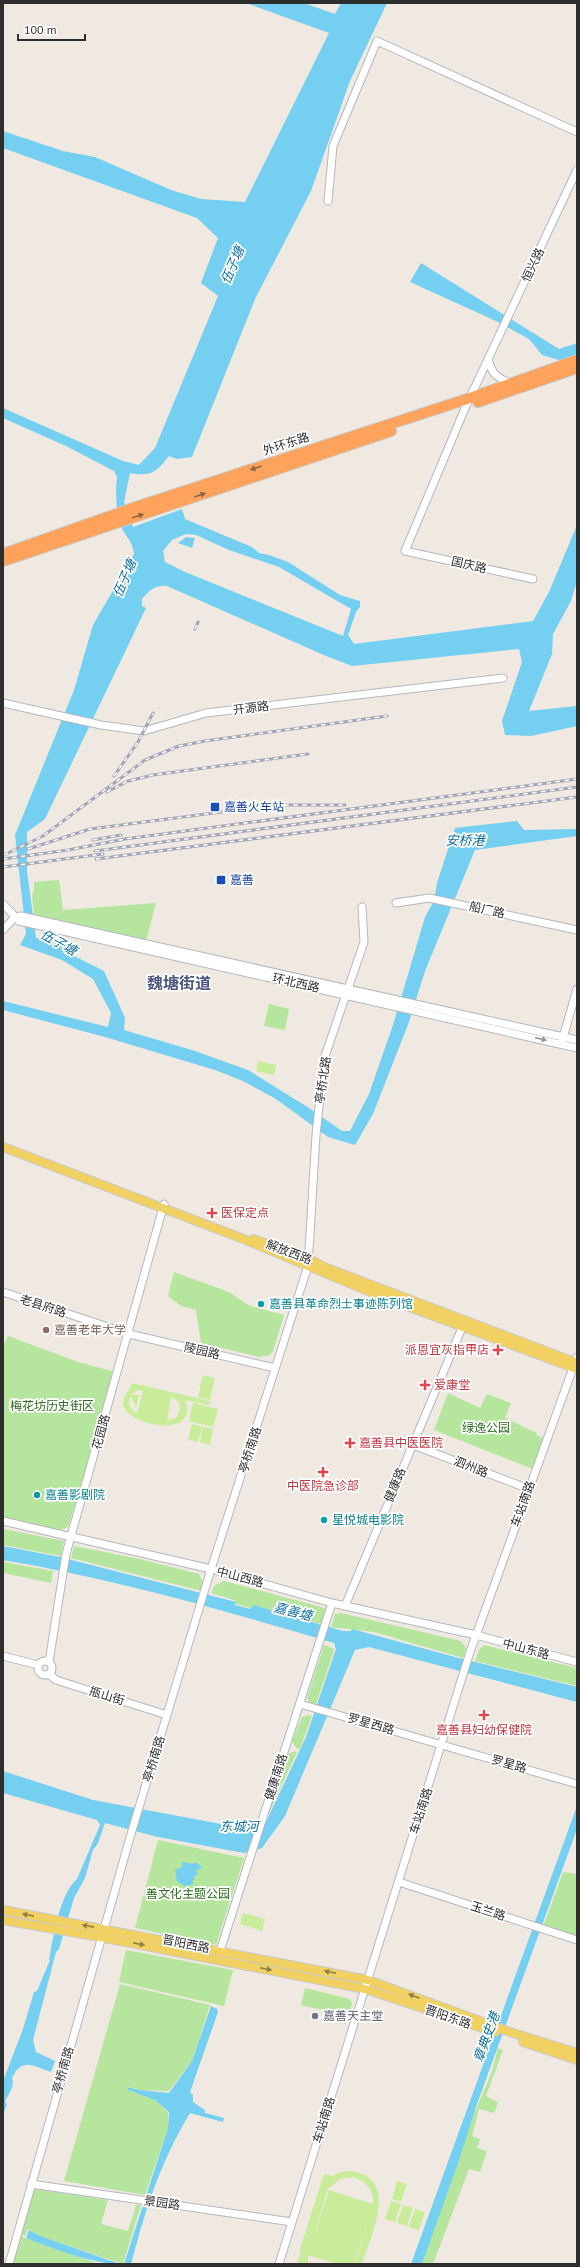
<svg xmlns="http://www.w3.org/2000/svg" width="580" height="2267" font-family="'PT Sans','Noto Sans SC',sans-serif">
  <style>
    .green { fill: #b6e59e }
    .pitch { fill: #c9ec9a; fill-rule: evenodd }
    .water { fill: #75cff0; fill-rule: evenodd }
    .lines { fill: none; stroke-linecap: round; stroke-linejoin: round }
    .minor-casing { stroke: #b4b7c1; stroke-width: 9 }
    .major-casing { stroke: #c9c9c9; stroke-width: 10 }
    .highway-casing { stroke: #c9c9c9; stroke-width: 12 }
    .minor { stroke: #fff; stroke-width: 7 }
    .major { stroke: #f2d163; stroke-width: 8 }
    .highway { stroke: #ffa35c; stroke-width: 10 }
    .rail-casing { stroke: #a3a6b8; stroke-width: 3 }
    .rail { stroke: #fff; stroke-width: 1.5; stroke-dasharray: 4.5; stroke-linecap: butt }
    .oneway { fill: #8c6343 }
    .oneway2 { fill: #969696 }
    .oneway3 { fill: #908048 }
    .transit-dot { fill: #1a4fb4; stroke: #fff; stroke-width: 1.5 }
    .health-dot { fill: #e0444e; stroke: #fff; stroke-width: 1.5 }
    .culture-dot { fill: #0f9aa8; stroke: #fff; stroke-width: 1.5 }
    .education-dot { fill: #8d6e63; stroke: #fff; stroke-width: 1.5 }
    .worship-dot { fill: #6b7280; stroke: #fff; stroke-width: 1.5 }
    .labels { text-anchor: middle; stroke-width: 3.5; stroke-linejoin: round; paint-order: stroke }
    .street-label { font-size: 12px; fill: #2e2e2e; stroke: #fff }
    .transit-label { font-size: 12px; fill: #164399; stroke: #fff; text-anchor: start }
    .health-label { font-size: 12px; fill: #be3a42; stroke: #fff; text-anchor: start }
    .culture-label { font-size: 12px; fill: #0d838f; stroke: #fff; text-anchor: start }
    .education-label { font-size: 12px; fill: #785e54; stroke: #fff; text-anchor: start }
    .park-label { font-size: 12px; fill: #2c6e1b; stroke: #fff }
    .worship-label { font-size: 12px; fill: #5b616d; stroke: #fff; text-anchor: start }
    .water-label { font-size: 13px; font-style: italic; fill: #0d6fa3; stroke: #fff }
    .district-label { font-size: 16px; font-weight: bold; fill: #4d5680; stroke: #fff }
  </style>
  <rect width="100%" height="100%" fill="#efe9e1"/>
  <path class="green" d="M59,880L63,910L156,903L146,941L34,916L32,895L34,891V882Z
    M269,1004L289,1009L285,1030L264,1026Z
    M174,1272L229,1292L250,1306L284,1315L273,1351L270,1355L259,1357L201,1343L196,1310L181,1306L168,1296Z
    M8,1336L78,1362L115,1372L68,1527L55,1532L3,1519V1346Z
    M448,1393L480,1408L487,1394L511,1403L505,1418L537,1433L536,1435L543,1438L533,1469L434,1430Z
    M3,1529L64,1541L61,1556L3,1545Z
    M74,1546L140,1559L199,1574L204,1584L202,1591L71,1558Z
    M3,1562L53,1571L51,1583L3,1573Z
    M224,1581L321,1607L325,1609L322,1624L258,1606L250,1608L236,1604L234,1600L211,1593L214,1586Z
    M341,1613L461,1641L466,1648L463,1658L374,1632L331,1627L335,1614Z
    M324,1645L334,1649V1651L316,1704L309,1702L307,1698Z
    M484,1645L577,1668V1686L475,1661L479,1650Z
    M308,1715L312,1716L300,1749L296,1748L292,1741L302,1717Z
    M295,1751L297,1752L265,1822L288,1754Z
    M158,1840L244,1858L216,1945L135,1928Z
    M563,1872L577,1874V1938L543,1927Z
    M126,1950L233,1970L224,2006L119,1982Z
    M120,1984L210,2005L192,2061L169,2091L140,2090L125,2086L128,2090L155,2100L168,2112V2128L145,2195L64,2181Z
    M305,1988L350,1999L352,2004L349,2016L301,2005Z
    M498,2048L503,2050L486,2096L498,2102L494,2113L479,2109L472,2136L480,2139L477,2148L487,2151L480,2172L469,2169L433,2264H422L471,2121L491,2074Z
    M33,2189L108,2200L101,2224L128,2231L136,2205H141L123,2264L43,2237L28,2229L25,2236L21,2235Z
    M20,2236L99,2264H13Z"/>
  <path class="pitch" d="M258,1061L276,1065L274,1075L256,1071Z
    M203,1375L215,1378L210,1400L198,1397Z
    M132,1383L210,1401L209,1405L185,1400C200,1441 125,1425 123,1404C123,1395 130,1390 132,1383ZM138,1390L143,1391L137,1413C130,1410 127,1403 131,1396L136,1408L139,1395H131ZM171,1397L179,1402L180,1410L176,1418L167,1420Z
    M193,1403L218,1409L213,1427L189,1421Z
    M192,1424L202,1427L198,1442L188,1440Z
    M203,1427L213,1429L210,1445L200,1442Z
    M243,1913L265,1919L262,1931L240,1924Z
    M351,2171C400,2178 371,2235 362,2264H355L369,2216L354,2264H337L308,2255V2264H297L301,2253L299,2252L324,2174L332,2176L341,2172ZM353,2177C366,2181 374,2190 373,2204L329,2190L308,2254L328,2189L340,2179Z
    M397,2181L407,2184L401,2202L392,2199Z
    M391,2201L401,2204L395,2222L385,2219Z
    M403,2205L413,2208L407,2226L397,2223Z
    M415,2209L425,2212L419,2230L409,2227Z"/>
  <path class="water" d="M246,3H304L335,14L341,3H387L350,81L311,191L255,299L192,457L177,459L169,456C156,472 152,477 130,473L124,502L133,527L182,509L185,519L252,547L259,553L269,555L288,562L340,595L360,601V607L356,612L348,635L354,644L533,621L549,592L577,525V581L571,601L553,634L552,654L529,711L577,706V726L531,736L505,735L502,721L522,662L519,649L352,666L326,656L167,586C155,585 150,590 142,599V606L146,608L45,819L27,832V871L36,938L59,944L70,954L104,971L125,1018L124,1030L195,1051L248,1070L309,1108L342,1131H350L369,1094L393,1025L425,917L434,901L437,883L455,828L517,821L524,830L577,829V836L475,850L425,971L409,1022L373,1114L355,1145L328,1137L276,1099L243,1081L215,1070L105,1037L3,1010V1001L108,1027L111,1013L93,979L62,960L20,945L26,934L15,835L74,690L93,625L134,554C133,544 129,540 124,532C116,520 115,491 117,477L114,471L66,446L3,418V408L123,461L139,465L155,448L218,296L201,283L218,238L197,218L3,148V131L63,151L95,157L171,190L201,199L245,202L329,33ZM186,534L196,535L229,550L279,567L351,609L343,636L185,572L165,562L163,551L172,540Z
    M421,263L559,349L577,343V355L562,361L542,355L529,339L496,321L410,282Z
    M186,537L195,538L192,548L178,543Z
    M3,1546L60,1557L236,1602L235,1605L250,1609L254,1605L343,1631H351L352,1629L455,1657L577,1687V1702L369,1647L355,1650L285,1816L262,1848L244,1853L158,1837L105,1823L98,1843L93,1850L85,1878L74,1898L59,1949L56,1952L33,2040L36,2052L55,2061L51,2072C33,2066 22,2057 12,2078C15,2088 8,2094 5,2102L7,2104L3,2115V2081L23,2029L34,1992L37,1991L50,1960H49C53,1938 60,1893 77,1879L100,1825L97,1820L3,1793V1771L93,1800L253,1830L266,1822L306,1737L336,1649L334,1643C225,1611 116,1579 3,1560Z
    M577,1806V1829L477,2104L459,2160L422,2264H411Z
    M182,1862L194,1864L195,1862L202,1867L196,1871L198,1874L193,1877L195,1879L192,1881L194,1884L184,1886L177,1881L175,1870L182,1867Z
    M211,2006L217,2009L218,2012L190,2092L193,2095V2102L205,2110V2113L224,2118L223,2122L190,2113C160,2163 146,2208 131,2264H124L168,2128L169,2112L155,2100L128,2090L126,2087L140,2090L169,2093L192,2061Z
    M29,2230L43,2237L120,2264C92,2264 52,2248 26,2238Z"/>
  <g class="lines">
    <defs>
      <path id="minor" d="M328,201L333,146L377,41L577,132
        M488,359C492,374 496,377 510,383
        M533,579L405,551L466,406L577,170
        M3,703L101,725L144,731L206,713L503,678
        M396,903L429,898L577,930
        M3,904L19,921L577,1048
        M3,930L15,917L21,916L577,1040
        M562,1041L577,989
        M3,1292L129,1334L275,1368
        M413,1445L529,1489
        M3,1521L211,1569L332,1603L476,1635L577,1662
        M345,1606L464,1323
        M3,1656L38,1665
        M38 1668a7 7 0 1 1 14 0a7 7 0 1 1-14 0Z
        M49,1662L66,1554L164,1204
        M49,1674L56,1680L167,1715
        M300,1704L577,1784
        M399,1882L577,1940
        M220,1951L332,1603
        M31,2184L292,2222
        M9,2264L131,1834L211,1569L308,1266L316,1135L324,1059L364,942L362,907
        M279,2264L470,1652L577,1357"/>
      <path id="major" d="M3,1147L241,1238L385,1298L577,1369
        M253,1239L308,1258L324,1267L577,1363
        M3,1910L368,1980L510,2032L577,2053
        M3,1920L100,1937L365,1989L495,2032
        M523,2042L577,2060"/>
      <path id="highway" d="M478,402L577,368
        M3,554L136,507L470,398L577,360
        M3,561L391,431"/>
    </defs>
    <use href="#minor" class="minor-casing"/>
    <use href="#major" class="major-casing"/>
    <use href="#highway" class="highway-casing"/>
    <use href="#minor" class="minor"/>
    <use href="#major" class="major"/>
    <use href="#highway" class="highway"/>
    <defs>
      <path id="rail" d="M195,629L198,622
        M114,776L138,742L153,713
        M107,792L128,781L153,775L308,754
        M93,840L121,835
        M28,849L90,829L276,805H345
        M95,851L577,787
        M4,855L43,836L145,760L179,746L205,741L387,716
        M3,859L68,850L125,839L577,779
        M96,859L577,797
        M3,867L103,854"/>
    </defs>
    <use href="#rail" class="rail-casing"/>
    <use href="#rail" class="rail"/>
  </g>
  <defs><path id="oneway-solid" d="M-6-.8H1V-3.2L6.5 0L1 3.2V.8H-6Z"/></defs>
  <g class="oneway">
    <use href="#oneway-solid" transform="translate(256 468) rotate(162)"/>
    <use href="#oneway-solid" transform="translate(200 495) rotate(-19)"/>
    <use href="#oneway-solid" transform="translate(138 516) rotate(-17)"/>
  </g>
  <use class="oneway2" href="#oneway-solid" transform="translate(541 1039) rotate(13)"/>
  <g class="oneway3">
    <use href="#oneway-solid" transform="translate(28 1915) rotate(-169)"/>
    <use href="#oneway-solid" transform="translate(88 1926) rotate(-169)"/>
    <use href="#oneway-solid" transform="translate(139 1944) rotate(11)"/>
    <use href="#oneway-solid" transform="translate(266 1969) rotate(11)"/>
    <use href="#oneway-solid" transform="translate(330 1972) rotate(-169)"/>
    <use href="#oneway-solid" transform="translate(414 1996) rotate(-159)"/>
  </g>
  <g class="transit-dot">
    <rect x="210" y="802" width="10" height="10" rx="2"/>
    <rect x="216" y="875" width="10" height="10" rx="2"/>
  </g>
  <g class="health-dot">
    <path d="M210 1207h4v4h4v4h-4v4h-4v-4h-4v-4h4z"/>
    <path d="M496 1344h4v4h4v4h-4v4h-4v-4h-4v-4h4z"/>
    <path d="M423 1379h4v4h4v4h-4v4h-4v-4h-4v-4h4z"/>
    <path d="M348 1437h4v4h4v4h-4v4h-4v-4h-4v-4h4z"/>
    <path d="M321 1466h4v4h4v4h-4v4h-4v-4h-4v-4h4z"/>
    <path d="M482 1709h4v4h4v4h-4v4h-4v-4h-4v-4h4z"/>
  </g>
  <g class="culture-dot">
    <circle cx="261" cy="1304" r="4"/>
    <circle cx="37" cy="1495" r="4"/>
    <circle cx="324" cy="1520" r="4"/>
  </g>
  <circle class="education-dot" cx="46" cy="1330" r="4"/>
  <circle class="worship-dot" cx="315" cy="2016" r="4"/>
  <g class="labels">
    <g class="street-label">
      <text transform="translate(533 265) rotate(-65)" y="4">恒兴路</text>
      <text transform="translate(286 444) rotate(-18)" y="4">外环东路</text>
      <text transform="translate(469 565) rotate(13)" y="4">国庆路</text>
      <text transform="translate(251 708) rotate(-7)" y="4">开源路</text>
      <text transform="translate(487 910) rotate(13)" y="4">船厂路</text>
      <text transform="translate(296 983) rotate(13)" y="4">环北西路</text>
      <text transform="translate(323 1080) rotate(-82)" y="4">亭桥北路</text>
      <text transform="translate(289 1252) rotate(21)" y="4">解放西路</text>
      <text transform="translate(43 1306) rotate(18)" y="4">老县府路</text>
      <text transform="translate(202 1351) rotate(13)" y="4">陵园路</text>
      <text transform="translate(101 1432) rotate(-74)" y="4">花园路</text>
      <text transform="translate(250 1450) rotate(-72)" y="4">亭桥南路</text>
      <text transform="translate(471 1467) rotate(22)" y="4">泗州路</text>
      <text transform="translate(395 1485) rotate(-67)" y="4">健康路</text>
      <text transform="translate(523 1504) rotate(-70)" y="4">车站南路</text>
      <text transform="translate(240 1577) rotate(15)" y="4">中山西路</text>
      <text transform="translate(526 1649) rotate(15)" y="4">中山东路</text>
      <text transform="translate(107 1696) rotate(17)" y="4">甁山街</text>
      <text transform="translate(371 1724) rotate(16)" y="4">罗星西路</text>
      <text transform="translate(154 1759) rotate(-73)" y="4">亭桥南路</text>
      <text transform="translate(509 1764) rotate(16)" y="4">罗星路</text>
      <text transform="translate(276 1777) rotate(-72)" y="4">健康南路</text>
      <text transform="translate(421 1811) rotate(-72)" y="4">车站南路</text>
      <text transform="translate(488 1911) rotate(18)" y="4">玉兰路</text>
      <text transform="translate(186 1944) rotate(11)" y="4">晋阳西路</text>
      <text transform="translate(448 2017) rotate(19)" y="4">晋阳东路</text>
      <text transform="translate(63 2070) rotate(-74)" y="4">亭桥南路</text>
      <text transform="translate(324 2120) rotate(-73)" y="4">车站南路</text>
      <text transform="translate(162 2203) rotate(8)" y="4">景园路</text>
    </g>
    <g class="transit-label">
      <text x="224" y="811">嘉善火车站</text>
      <text x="230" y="884">嘉善</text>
    </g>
    <g class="health-label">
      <text x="221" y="1217">医保定点</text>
      <text x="489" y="1354" text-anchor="end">派恩宜灰指甲店</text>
      <text x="434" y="1389">爱康堂</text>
      <text x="359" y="1447">嘉善县中医医院</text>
      <text x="323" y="1490" text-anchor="middle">中医院急诊部</text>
      <text x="484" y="1734" text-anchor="middle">嘉善县妇幼保健院</text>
    </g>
    <g class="culture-label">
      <text x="269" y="1308">嘉善县革命烈士事迹陈列馆</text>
      <text x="45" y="1499">嘉善影剧院</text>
      <text x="332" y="1524">星悦城电影院</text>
    </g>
    <g class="education-label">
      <text x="54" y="1334">嘉善老年大学</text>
    </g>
    <g class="park-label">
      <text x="52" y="1410">梅花坊历史街区</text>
      <text x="486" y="1432">绿逸公园</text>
      <text x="188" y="1898">善文化主题公园</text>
    </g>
    <g class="worship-label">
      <text x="323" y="2020">嘉善天主堂</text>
    </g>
    <g class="water-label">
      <text transform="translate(232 265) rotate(-67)" y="5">伍子塘</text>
      <text transform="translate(124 578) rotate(-67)" y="5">伍子塘</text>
      <text x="465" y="845">安桥港</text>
      <text transform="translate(59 942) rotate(29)" y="5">伍子塘</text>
      <text transform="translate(293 1611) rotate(14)" y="5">嘉善塘</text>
      <text x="239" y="1831">东城河</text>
      <text transform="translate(486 2037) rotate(-70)" y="5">章典史港</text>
    </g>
    <g class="district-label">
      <text x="179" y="989">魏塘街道</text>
    </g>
  </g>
  <rect width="580" height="2267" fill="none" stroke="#2e2e2e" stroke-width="8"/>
  <path d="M18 34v6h67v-6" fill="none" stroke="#2e2e2e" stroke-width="2"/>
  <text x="24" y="34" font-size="12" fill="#2e2e2e" stroke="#ffffff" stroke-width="3" paint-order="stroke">100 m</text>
</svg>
